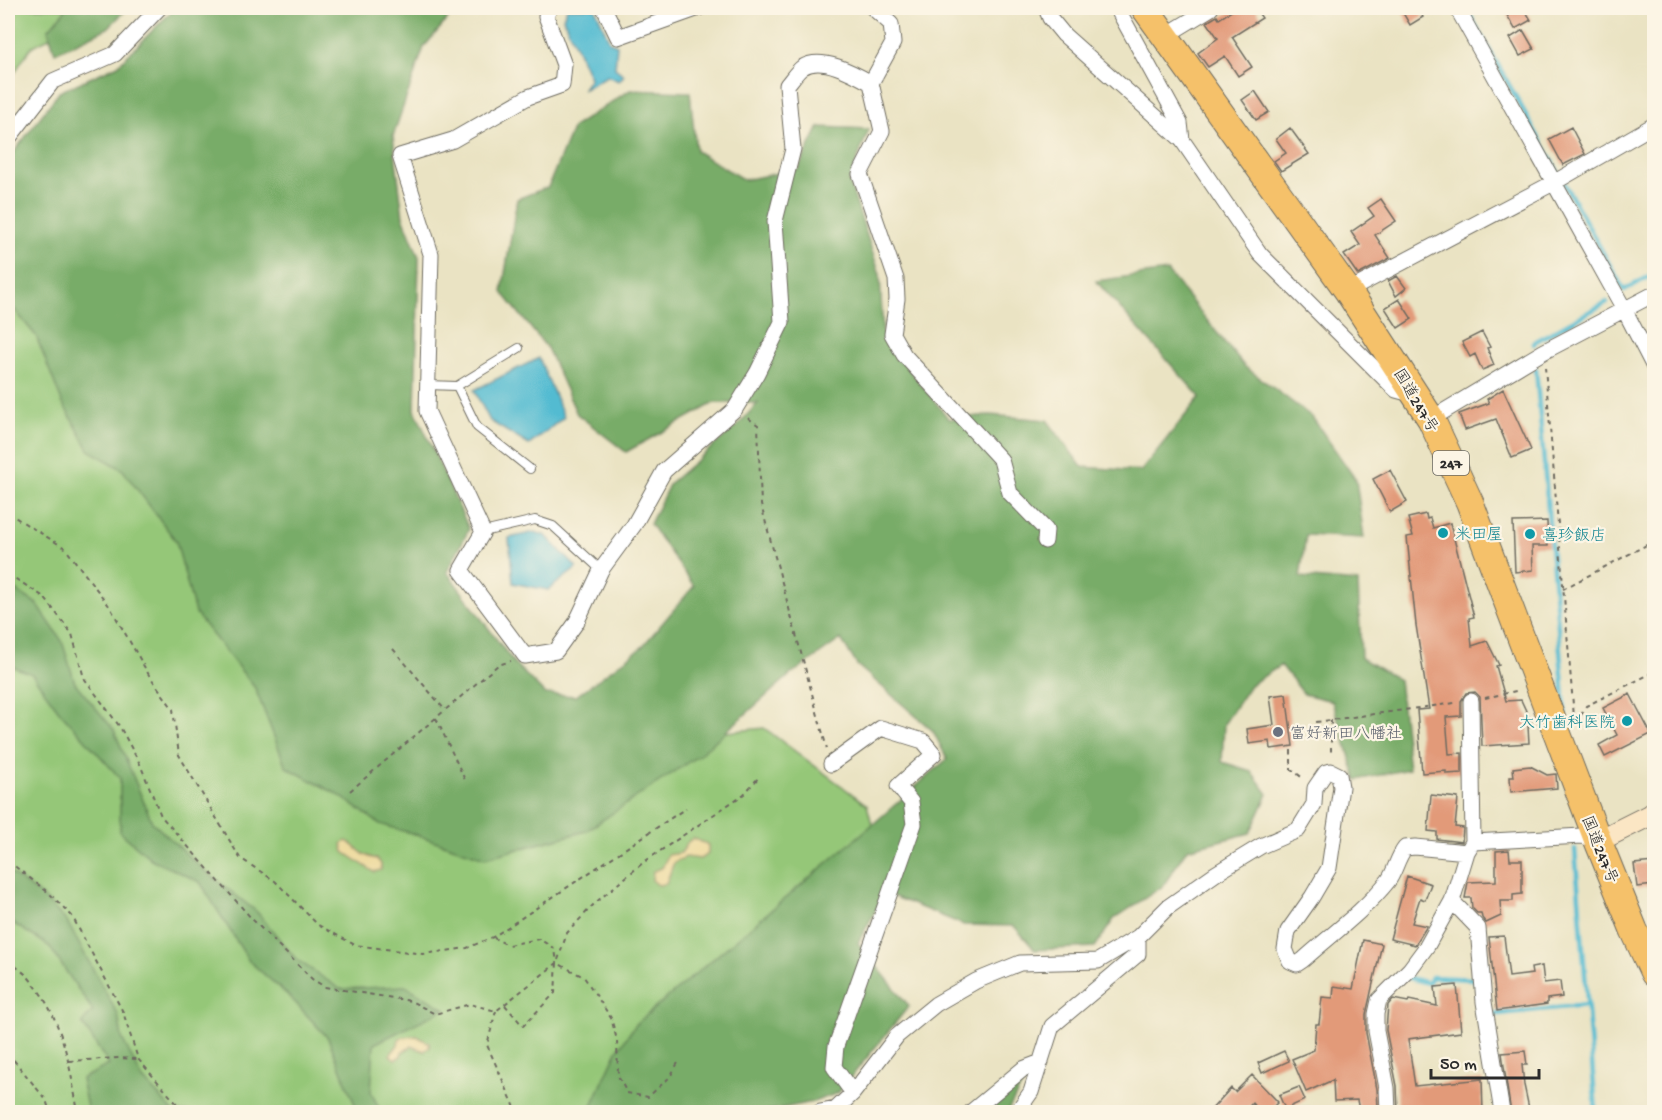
<svg xmlns="http://www.w3.org/2000/svg" width="1662" height="1120" font-family="'Gochi Hand','Klee One',sans-serif">
  <style>
    .green { fill: #95c778; stroke: #607952; stroke-width: 1.5 }
    .forest { fill: #78ac68; stroke: #526c4a; stroke-width: 1.5 }
    .sand { fill: #eeda9e; stroke: #8c8264; stroke-width: 1.5 }
    .water { fill: #53bbd1; stroke: #3f737e; stroke-width: 1.5 }
    .lines { fill: none; stroke-linecap: round; stroke-linejoin: round }
    .stream { stroke: #53bbd1; stroke-width: 4.5 }
    .building { fill: #e29a79 }
    .lane-casing { stroke: #6e6b60; stroke-width: 10 }
    .street-casing { stroke: #6e6b60; stroke-width: 17 }
    .secondary-casing { stroke: #6e6b60; stroke-width: 23 }
    .highway-casing { stroke: #6e6b60; stroke-width: 29 }
    .path { stroke: #6e6b60; stroke-width: 2; stroke-dasharray: 4.5 4.5; stroke-linecap: butt }
    .lane { stroke: #fff; stroke-width: 8 }
    .street { stroke: #fff; stroke-width: 15 }
    .secondary { stroke: #fbe6c4; stroke-width: 21 }
    .highway { stroke: #f5c16b; stroke-width: 27 }
    .culture-dot { fill: #0f9aa8; stroke: #fcf5e5; stroke-width: 2 }
    .worship-dot { fill: #6b7280; stroke: #fcf5e5; stroke-width: 2 }
    .labels { text-anchor: middle; stroke-width: 4.5; stroke-linejoin: round; paint-order: stroke }
    .shield { fill: #fcf5e5; stroke: #6a6863; stroke-width: 1.5 }
    .shield-label { font-size: 15px; font-weight: bold; fill: #2b2b2b }
    .street-label { font-size: 16px; fill: #2b2b2b; stroke: #fcf5e5 }
    .culture-label { font-size: 16px; fill: #0d838f; stroke: #fcf5e5; text-anchor: start }
    .worship-label { font-size: 16px; fill: #5b616d; stroke: #fcf5e5; text-anchor: start }
  </style>
  <rect width="100%" height="100%" fill="#fcf5e5"/>
  <filter id="ink" filterUnits="userSpaceOnUse"><feTurbulence type="fractalNoise" baseFrequency=".0167" numOctaves="2"/><feDisplacementMap in="SourceGraphic" scale="12" xChannelSelector="R" yChannelSelector="G"/><feConvolveMatrix kernelMatrix="1 2 1 2 8 2 1 2 1" color-interpolation-filters="sRGB"/></filter>
  <filter id="wash" filterUnits="userSpaceOnUse"><feTurbulence type="fractalNoise" baseFrequency=".008" numOctaves="4" result="noise"/><feDisplacementMap in="SourceGraphic" scale="24" xChannelSelector="R" yChannelSelector="G"/><feGaussianBlur stdDeviation="1.35" result="paint"/><feColorMatrix in="noise" values="0 0 0 0 0 0 0 0 0 0 0 0 0 0 0 0 0 1.4 0 .05"/><feComposite in="paint" operator="in"/></filter>
  <g filter="url(#wash)">
    <rect width="100%" height="100%" fill="#eae3c3"/>
    <path class="green" d="M8,8H91L67,29L31,47L8,83Z
      M8,281L273,681L689,736L764,728L867,805L878,847L613,1112H8Z"/>
    <path class="forest" d="M67,8H128L108,28L55,53L48,30Z
      M175,8H457L424,47L393,136L403,217L419,257L415,410L469,529L447,572L514,663L545,694L576,696L642,647L694,586L650,524L670,483L738,425L758,403H714L626,452L577,414L547,348L502,292L517,199L548,187L573,127L630,90L690,92L696,151L744,180L798,169L819,127L869,129L849,181L880,275L883,338L949,419L990,415L1047,420L1082,467L1141,471L1200,397L1096,281L1167,271L1244,366L1312,417L1356,480L1364,538L1306,535L1300,577L1358,582L1361,658L1399,680L1409,769L1357,780L1332,701L1304,694L1281,665L1250,685L1224,724L1222,762L1251,771L1268,794L1250,833L1187,849L1163,886L1114,919L1095,947L1035,950L1014,926L964,925L885,893L858,943L909,1006L838,1093L813,1102L763,1112H589L617,1051L636,1024L872,825L947,759L933,731L857,665L841,639L790,675L699,755L586,831L485,858L417,835L380,824L337,794L286,767L255,688L195,613L176,541L122,469L90,451L62,402L36,336L8,302V160L59,92L118,65Z
      M8,585L37,604L62,641L75,683L114,730L152,822L204,870L257,912L296,959L340,989L406,986L445,1009L374,1044L371,1092L381,1112H358L328,1038L291,998L249,961L200,882L151,859L120,832V778L60,712L32,674L8,665Z
      M8,871L43,897L67,922L118,1015L122,1038L142,1078L174,1112H88L81,1079L109,1065L82,1023L93,1011L49,946L8,920Z
      M1028,1074L1007,1112H984Z"/>
    <path class="sand" d="M693,838L708,845V854L700,859L686,857L674,862L666,884L658,885L652,880L653,871L662,868L668,855L681,853L689,841Z
      M346,841C358,845 357,855 377,859L381,864V870L374,872L344,852L342,844Z
      M417,1036L429,1043L430,1047L424,1051L412,1046L402,1052L401,1056L395,1059L390,1055L398,1045L399,1039L403,1037Z"/>
    <path class="water" d="M567,8H595L610,42L617,45L615,68L624,75L619,81L607,76L582,90L590,78L563,18Z
      M539,358L564,417L529,445L490,421L474,390Z
      M535,532L546,536L577,568L548,590L513,583L509,538Z"/>
    <g class="lines">
      <path class="stream" d="M1466,8L1624,290L1654,274
        M1534,344V342L1607,302
        M1536,369L1566,721
        M1575,849L1596,1112
        M1406,977L1428,983L1432,977L1475,979L1476,983
        M1488,1015L1587,1005
        M1287,1112L1296,1110L1342,1112"/>
    </g>
    <g id="blocks">
      <path class="building" d="M1236,8H1255L1262,18L1232,37L1252,67L1238,76L1225,56L1208,67L1198,53L1218,38L1207,22L1217,16L1219,19Z
        M1400,8H1417L1423,17L1410,25Z
        M1503,8H1524L1531,20L1515,29Z
        M1523,30L1534,49L1520,56L1510,38Z
        M1255,91L1269,112L1256,120L1242,100Z
        M1571,127L1585,154L1563,165L1549,139Z
        M1290,128L1309,154L1281,171L1274,161L1286,153L1276,139Z
        M1381,199L1396,221L1375,235L1390,258L1358,275L1344,255L1360,245L1351,232L1374,216L1368,208Z
        M1397,276L1406,288L1396,296L1388,281Z
        M1399,299L1412,319L1398,328L1385,308Z
        M1482,332L1490,347L1487,348L1494,365L1482,370L1475,354L1470,357L1462,342Z
        M1503,389L1531,450L1512,458L1496,419L1465,430L1459,414L1489,403L1487,399Z
        M1390,470L1407,502L1390,512L1373,479Z
        M1426,514L1427,519L1430,518L1433,528L1450,523L1474,617L1469,618L1472,646L1487,641L1499,665L1496,666L1506,701L1521,700L1533,726H1528L1529,743L1482,746L1480,697L1475,692L1466,693L1461,701V716L1446,717L1449,754L1462,753V773L1446,774V771L1422,773L1417,710L1429,709L1416,625L1407,537L1413,536L1408,518Z
        M1547,521L1548,546H1532L1533,570L1515,572L1513,522Z
        M1286,694L1293,746L1271,749L1270,741L1249,744L1247,729L1274,725L1270,696Z
        M1630,694L1651,734L1605,757L1599,745L1617,735L1603,708Z
        M1530,766L1547,775L1556,774L1557,788L1511,792L1510,777H1514L1513,768Z
        M1431,795L1458,798L1455,827L1463,828L1462,842L1437,839V832L1428,831Z
        M1509,850L1510,860H1522V894L1513,895V901H1500L1501,916L1486,923L1482,918L1481,913H1477L1472,908L1471,898H1465L1468,882L1496,881V851Z
        M1654,862V885L1637,887L1634,864Z
        M1407,876L1431,884L1425,900L1420,898L1412,923L1427,926L1415,945L1390,939Z
        M1504,936L1509,977L1532,974L1531,968L1542,966L1544,983L1560,981L1562,997L1547,999V1004L1497,1011L1489,937Z
        M1363,940L1382,944L1366,1014V1033L1377,1089L1378,1108L1359,1110L1357,1100L1334,1101L1333,1080L1306,1092L1292,1059L1314,1050L1316,1024H1319L1322,997L1333,998L1334,986L1353,989Z
        M1457,985L1461,1032L1408,1039L1415,1086L1482,1079L1483,1113H1398L1397,1086L1386,1030L1388,1005L1393,999L1408,1002L1409,1000L1437,1006L1435,987Z
        M1284,1051L1289,1061L1262,1073L1258,1063Z
        M1525,1051L1527,1065H1522L1524,1085L1530,1113H1511L1502,1053Z
        M1252,1075L1278,1102L1267,1113H1261L1252,1103L1243,1113H1208L1231,1088L1235,1092Z
        M1299,1087L1305,1100L1285,1109L1279,1095Z"/>
    </g>
  </g>
  <g filter="url(#ink)">
    <use href="#blocks" fill-opacity="0" stroke="#6e6b60" stroke-width="1.5"/>
    <g class="lines">
      <defs>
        <path id="lane" d="M427,385L457,386L519,348
          M457,386L477,427L530,469
          M483,532L535,520L553,526L601,570"/>
        <path id="street" d="M550,8L546,16L564,65L562,85L528,97L453,140L400,156L431,254L427,411L483,532L461,570L525,656L556,651L576,623L601,570L634,525L664,471L735,409L757,373L782,322L775,221L793,149L787,85C792,79 798,70 803,67C822,55 855,74 871,83
          M604,8L618,37L699,8
          M873,8L891,24L893,43L871,83L882,131L860,174L896,279L897,299L892,334L904,355L1001,460L1010,493L1046,530L1045,541
          M1046,8L1050,18L1064,35L1182,140
          M1117,8L1180,123L1182,140L1260,254L1396,390L1415,395
          M1457,8L1624,309L1654,367
          M1165,36L1211,8
          M8,139L53,81L115,54L159,8
          M1348,291L1555,182L1654,125
          M1431,419L1543,352L1654,294
          M831,764L881,728L923,741L934,754L898,786L911,802L914,824L836,1046L834,1067L853,1093
          M1473,842L1582,836L1598,841
          M1452,901L1478,928L1484,1002L1502,1112
          M820,1112L836,1109L853,1093L897,1036L936,1004L976,981L1020,963L1098,961L1138,937L1168,907L1215,874L1261,846L1298,830L1314,804L1315,788L1326,772L1331,771L1339,775L1341,787L1329,868L1312,897L1288,931L1285,949L1290,961L1297,964L1303,960C1331,935 1364,911 1388,881C1395,872 1397,858 1405,848L1415,847L1467,852
          M971,1112L1023,1069L1041,1062
          M1017,1112L1031,1092L1052,1026L1138,954V937
          M1388,1112L1387,1088L1376,1031V1014L1379,1000L1410,969L1427,946L1452,901L1467,852L1473,842L1471,701"/>
        <path id="secondary" d="M1598,841L1654,813"/>
        <path id="highway" d="M1145,8L1348,291L1431,419L1470,503L1598,841L1634,930L1654,973"/>
      </defs>
      <use href="#lane" class="lane-casing"/>
      <use href="#street" class="street-casing"/>
      <use href="#secondary" class="secondary-casing"/>
      <use href="#highway" class="highway-casing"/>
      <path class="path" d="M1545,367L1574,717
        M748,418L758,425L761,505L827,749
        M8,513L65,548L110,607L149,675L173,709L179,755L240,858L275,881L318,925L355,945L423,954L467,948L493,937L686,808
        M8,574L44,597L72,634L84,678L120,727L140,764L161,816L252,919L312,979L325,987L411,1001L435,1014L470,1004L496,1011L557,963L555,949L539,939L508,945L494,938
        M1563,589L1654,541
        M393,649L445,710
        M1485,698L1520,690
        M436,718L465,780
        M1331,720V756
        M1316,722L1455,703
        M1577,723L1586,706L1654,672
        M1291,750V769L1304,779
        M350,791L498,665L511,661
        M8,861L49,893L72,916L123,1012L138,1059L184,1112
        M8,960C14,966 23,971 29,978C63,1018 69,1063 78,1112
        M558,960L567,933L595,903L644,862L744,794L759,777
        M505,1005L523,1026L555,993L557,963L584,977L611,1018L617,1040L618,1076L627,1093L648,1097L670,1077L679,1061
        M496,1011L487,1045L517,1112
        M8,1053L46,1100L50,1112
        M69,1061L119,1058L138,1059
        M8,1103L13,1112"/>
      <use href="#lane" class="lane"/>
      <use href="#street" class="street"/>
      <use href="#secondary" class="secondary"/>
      <use href="#highway" class="highway"/>
    </g>
  </g>
  <g class="culture-dot">
    <circle cx="1443" cy="533" r="6"/>
    <circle cx="1530" cy="534" r="6"/>
    <circle cx="1627" cy="721" r="6"/>
  </g>
  <circle class="worship-dot" cx="1278" cy="732" r="6"/>
  <g class="labels">
    <rect class="shield" x="1433" y="451" width="36" height="24" rx="4.5"/>
    <g class="shield-label">
      <text x="1451" y="468">247</text>
    </g>
    <g class="street-label">
      <text transform="translate(1417 400) rotate(59)" y="6">国道247号</text>
      <text transform="translate(1601 849) rotate(68)" y="6">国道247号</text>
    </g>
    <g class="culture-label">
      <text x="1455" y="539">米田屋</text>
      <text x="1542" y="540">喜珍飯店</text>
      <text x="1615" y="727" text-anchor="end">大竹歯科医院</text>
    </g>
    <g class="worship-label">
      <text x="1290" y="738">富好新田八幡社</text>
    </g>
  </g>
  <rect width="1662" height="1120" fill="none" stroke="#fcf5e5" stroke-width="30"/>
  <path d="M1431 1069v9h108v-9" fill="none" stroke="#2b2b2b" stroke-width="3"/>
  <text x="1440" y="1069" font-size="18" fill="#2b2b2b" stroke="#fcf5e5" stroke-width="4.5" paint-order="stroke">50 m</text>
</svg>
